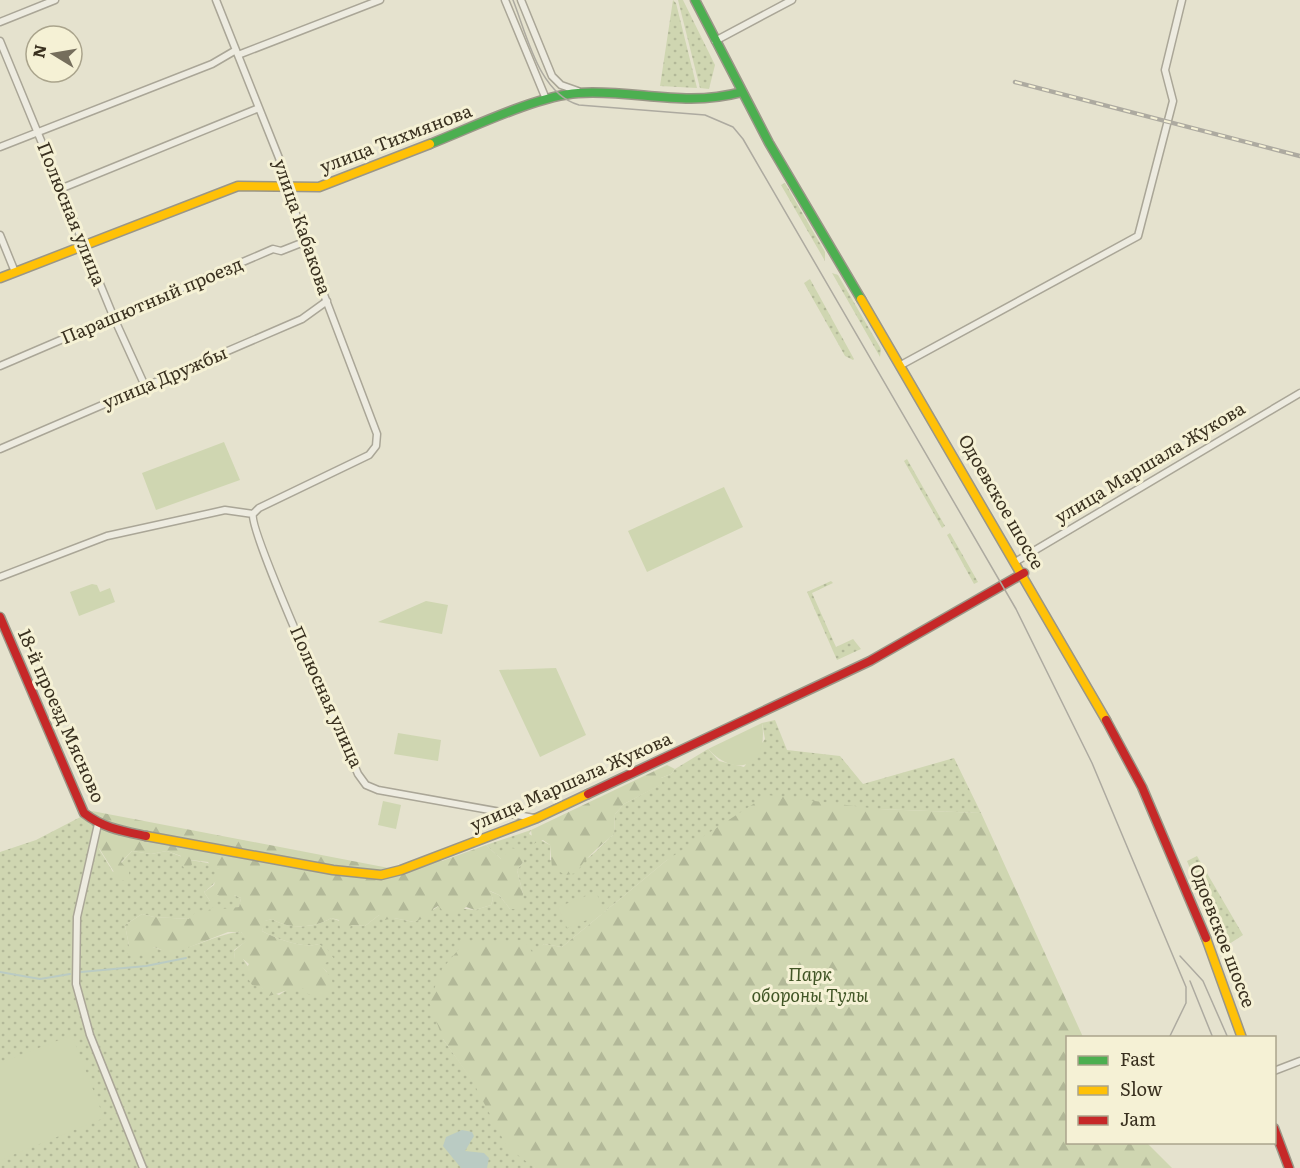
<svg xmlns="http://www.w3.org/2000/svg" width="1300" height="1168" font-family="Literata,serif">
  <style>
    .grass { fill: url(#grass-dots) }
    .forest { fill: url(#forest-firs) }
    .park { fill: #cfd6b1 }
    .water { fill: #bacbc3 }
    .lines { fill: none; stroke-linecap: round; stroke-linejoin: round }
    .stream { stroke: #bacbc3; stroke-width: 2 }
    .street-casing { stroke: #aaa697; stroke-width: 9 }
    .fast-casing { stroke: #9a9687; stroke-width: 11 }
    .slow-casing { stroke: #9a9687; stroke-width: 11 }
    .jam-casing { stroke: #9a9687; stroke-width: 11 }
    .street { stroke: #edebe0; stroke-width: 6 }
    .fast { stroke: #4caf50; stroke-width: 8 }
    .slow { stroke: #ffc107; stroke-width: 8 }
    .jam { stroke: #c62828; stroke-width: 8 }
    .tram { stroke: #adaaa0; stroke-width: 1.5 }
    .rail-casing { stroke: #adaaa0; stroke-width: 4.5 }
    .rail { stroke: #f5f1d5; stroke-width: 2; stroke-dasharray: 7; stroke-linecap: butt }
    .labels { text-anchor: middle; stroke-width: 6; stroke-linejoin: round; paint-order: stroke }
    .street-label { font-size: 18px; fill: #39301f; stroke: #f5f1d5 }
    .park-label { font-size: 18px; font-style: italic; fill: #415526; stroke: #f5f1d5 }
  </style>
  <defs>
    <pattern id="grass-dots" width="8" height="8" patternUnits="userSpaceOnUse" patternTransform="scale(1.5)"><rect width="8" height="8" fill="#cfd6b1"/><path d="M2 2h.1M6 6h.1" fill="none" stroke="#b2b898" stroke-width="1.8" stroke-linecap="round"/></pattern>
    <pattern id="forest-firs" width="22" height="20" patternUnits="userSpaceOnUse" patternTransform="scale(1.5)"><rect width="22" height="20" fill="#cfd6b1"/><path d="M5 1l3.5 6h-7zM16 11l3.5 6h-7z" fill="#b2b898"/></pattern>
  </defs>
  <rect width="100%" height="100%" fill="#e5e2ce"/>
  <path class="grass" d="M673,0L676,3L697,88L660,86Z
    M678,0H683L715,65L709,89L700,88Z
    M785,183L825,252V261L781,185Z
    M832,273L838,275L881,349L880,357Z
    M810,279L854,359L853,360L845,356L804,283Z
    M907,459L945,526L942,528L904,461Z
    M950,533L978,582L974,584L947,535Z
    M831,581L833,583L812,593L836,647L853,639L861,649L837,660L807,592Z
    M775,720L787,750L840,756L863,784L954,758L981,813L878,809L667,860L562,947L544,944L443,1039L535,1168H0V852L36,840L92,811L98,824L99,849L113,872L132,851L151,854L167,851L190,860L208,863L219,869C220,880 212,886 204,892L210,901H217L215,894L234,895L241,898L239,907L189,919L154,917L142,914L125,925L129,946L150,949L154,947C177,960 216,932 241,932L248,940L234,950L235,959H243L262,988L279,995L291,987L303,988L327,972L320,965L319,944C303,949 277,939 262,931L264,921L272,919C289,930 315,928 331,918L351,925L365,926L379,915L414,922L439,906L475,910L491,905L493,899L489,891L499,895L510,909L523,894L517,870L524,861L501,859L486,845L531,830L529,834L550,845V860C592,864 584,861 614,834L615,814L624,804L661,784V778L671,774L675,769L708,749L719,761L744,767L765,739L762,723Z
    M1197,856L1243,935L1223,948L1187,861Z"/>
  <path class="forest" d="M667,765L675,769L671,774L661,778L662,784L624,804L615,814L614,834C603,844 582,860 577,873L566,875L552,868L550,845L543,840L533,844L531,830Z
    M767,795L878,809L981,813L1083,1037L1068,1038V1142L1147,1143L1172,1168H535L507,1147L473,1082L443,1039L429,1002L442,969L464,943L524,940L532,952L544,944L562,947L667,860Z
    M92,811L394,869L434,855L442,861L486,845L501,859L511,848L522,850L524,861L517,870L523,894L520,909H510L499,895L490,891L493,899L491,905L475,910L466,907L459,913L444,912L438,906L433,909L434,914L414,922L394,918L385,920L379,915L365,926L351,925L349,932L340,929L339,920L331,918C315,928 289,930 272,919L265,921L262,931C277,939 303,949 319,944L328,950L334,959L321,965L332,979L333,990L323,996L308,994L303,988C289,987 281,994 267,996L262,988L252,985L244,972L249,964L243,959H235L234,951L247,940L241,932H228L172,954L154,947L147,954H127L129,946L125,925L142,914L154,917L189,919L195,913L204,914L213,907L222,909L239,907L241,898L234,895L225,899L216,894L218,901H210L204,892L214,885L219,869L211,867L208,862L191,860L192,865L185,869L180,863L181,856L167,851L151,854L132,851L121,862L129,871V880H119L94,840L98,824Z"/>
  <path class="park" d="M224,442L240,480L156,510L142,473Z
    M724,487L743,527L647,572L628,531Z
    M92,584L97,585L100,592L110,588L115,602L79,616L70,592Z
    M426,601L448,605L442,634L378,622Z
    M556,668L586,735L540,757L499,670Z
    M762,723C769,765 737,780 708,749Z
    M398,733L441,740L438,761L394,754Z
    M383,801L401,805L396,829L378,825Z
    M596,892L605,913L567,928L558,907Z
    M72,1035L104,1118L0,1160V1063Z"/>
  <path class="water" d="M462,1130L472,1132L474,1136L465,1151L484,1153L489,1158L487,1168H461L443,1146L446,1137Z"/>
  <g class="lines">
    <path class="stream" d="M0,972L40,979L70,974
      M81,972L146,966L186,958"/>
    <defs>
      <path id="street" d="M216,0L283,168L304,242L377,434L376,446L369,455L259,508L253,514
        M505,0L546,99
        M521,0L552,76L561,85L578,91
        M0,22L55,0
        M0,41L114,318L145,386
        M715,41L792,0
        M238,55L380,0
        M0,147L212,64L236,50
        M60,189L259,108
        M0,235L15,272
        M901,365L1138,236L1173,101L1165,70L1182,0
        M0,366L273,249L281,251L304,242
        M0,449L302,319L327,301
        M253,514C248,530 344,741 358,774L366,785L378,790L534,818
        M1017,561L1300,393
        M0,577L107,536L225,510L253,514
        M98,824L77,917L76,984L90,1035L143,1168
        M1274,1071L1300,1061"/>
      <path id="fast" d="M695,0L769,143L861,299
        M430,144C471,128 536,96 578,93C636,89 682,108 742,92"/>
      <path id="slow" d="M0,278L238,186L319,187L430,144
        M861,299L1106,720
        M146,836L333,870L381,875L401,870L537,818L588,794
        M1206,938L1242,1038"/>
      <path id="jam" d="M0,617L84,813C103,828 122,831 146,836
        M1106,720L1142,787L1206,938
        M588,794L870,661L1024,573
        M1274,1128L1289,1168"/>
    </defs>
    <use href="#street" class="street-casing"/>
    <use href="#fast" class="fast-casing"/>
    <use href="#slow" class="slow-casing"/>
    <use href="#jam" class="jam-casing"/>
    <use href="#street" class="street"/>
    <use href="#fast" class="fast"/>
    <use href="#slow" class="slow"/>
    <use href="#jam" class="jam"/>
    <path class="tram" d="M513,0C527,35 539,94 579,105L705,115L733,127L743,139L1016,609L1092,763L1186,987V1003L1169,1038
      M1180,956L1203,981L1228,1038
      M1190,981L1213,1038"/>
    <defs>
      <path id="rail" d="M1015,82L1300,156"/>
    </defs>
    <use href="#rail" class="rail-casing"/>
    <use href="#rail" class="rail"/>
  </g>
  <g class="labels">
    <g class="street-label">
      <text transform="translate(396 139) rotate(-21)" y="6">улица Тихмянова</text>
      <text transform="translate(71 214) rotate(68)" y="6">Полюсная улица</text>
      <text transform="translate(302 227) rotate(71)" y="6">улица Кабакова</text>
      <text transform="translate(152 301) rotate(-23)" y="6">Парашютный проезд</text>
      <text transform="translate(165 378) rotate(-23)" y="6">улица Дружбы</text>
      <text transform="translate(1150 463) rotate(-31)" y="6">улица Маршала Жукова</text>
      <text transform="translate(1001 502) rotate(60)" y="6">Одоевское шоссе</text>
      <text transform="translate(326 697) rotate(66)" y="6">Полюсная улица</text>
      <text transform="translate(61 716) rotate(66)" y="6">18-й проезд Мясново</text>
      <text transform="translate(571 782) rotate(-24)" y="6">улица Маршала Жукова</text>
      <text transform="translate(1222 936) rotate(69)" y="6">Одоевское шоссе</text>
    </g>
    <g class="park-label">
      <text x="810" y="981">Парк<tspan x="810" dy="21">обороны Тулы</tspan></text>
    </g>
  </g>
  <rect x="1066" y="1036" width="210" height="108" fill="#f5f1d5" stroke="#aaa48c" stroke-width="1.5"/>
  <rect x="1078" y="1056" width="30" height="9" fill="#4caf50" stroke="#aaa48c" stroke-width="1.5"/>
  <text x="1120" y="1066" font-size="18" fill="#39301f">Fast</text>
  <rect x="1078" y="1086" width="30" height="9" fill="#ffc107" stroke="#aaa48c" stroke-width="1.5"/>
  <text x="1120" y="1096" font-size="18" fill="#39301f">Slow</text>
  <rect x="1078" y="1116" width="30" height="9" fill="#c62828" stroke="#aaa48c" stroke-width="1.5"/>
  <text x="1120" y="1126" font-size="18" fill="#39301f">Jam</text>
  <g transform="translate(54 54) rotate(281)"><circle r="28" fill="#f5f1d5" stroke="#aaa48c" stroke-width="1.5"/>
  <path d="M0-4.5L10 22L0 15L-10 22Z" fill="#756e5c"/>
  <text y="-9" font-size="16" font-weight="bold" text-anchor="middle" fill="#39301f">N</text>
  </g>
</svg>
